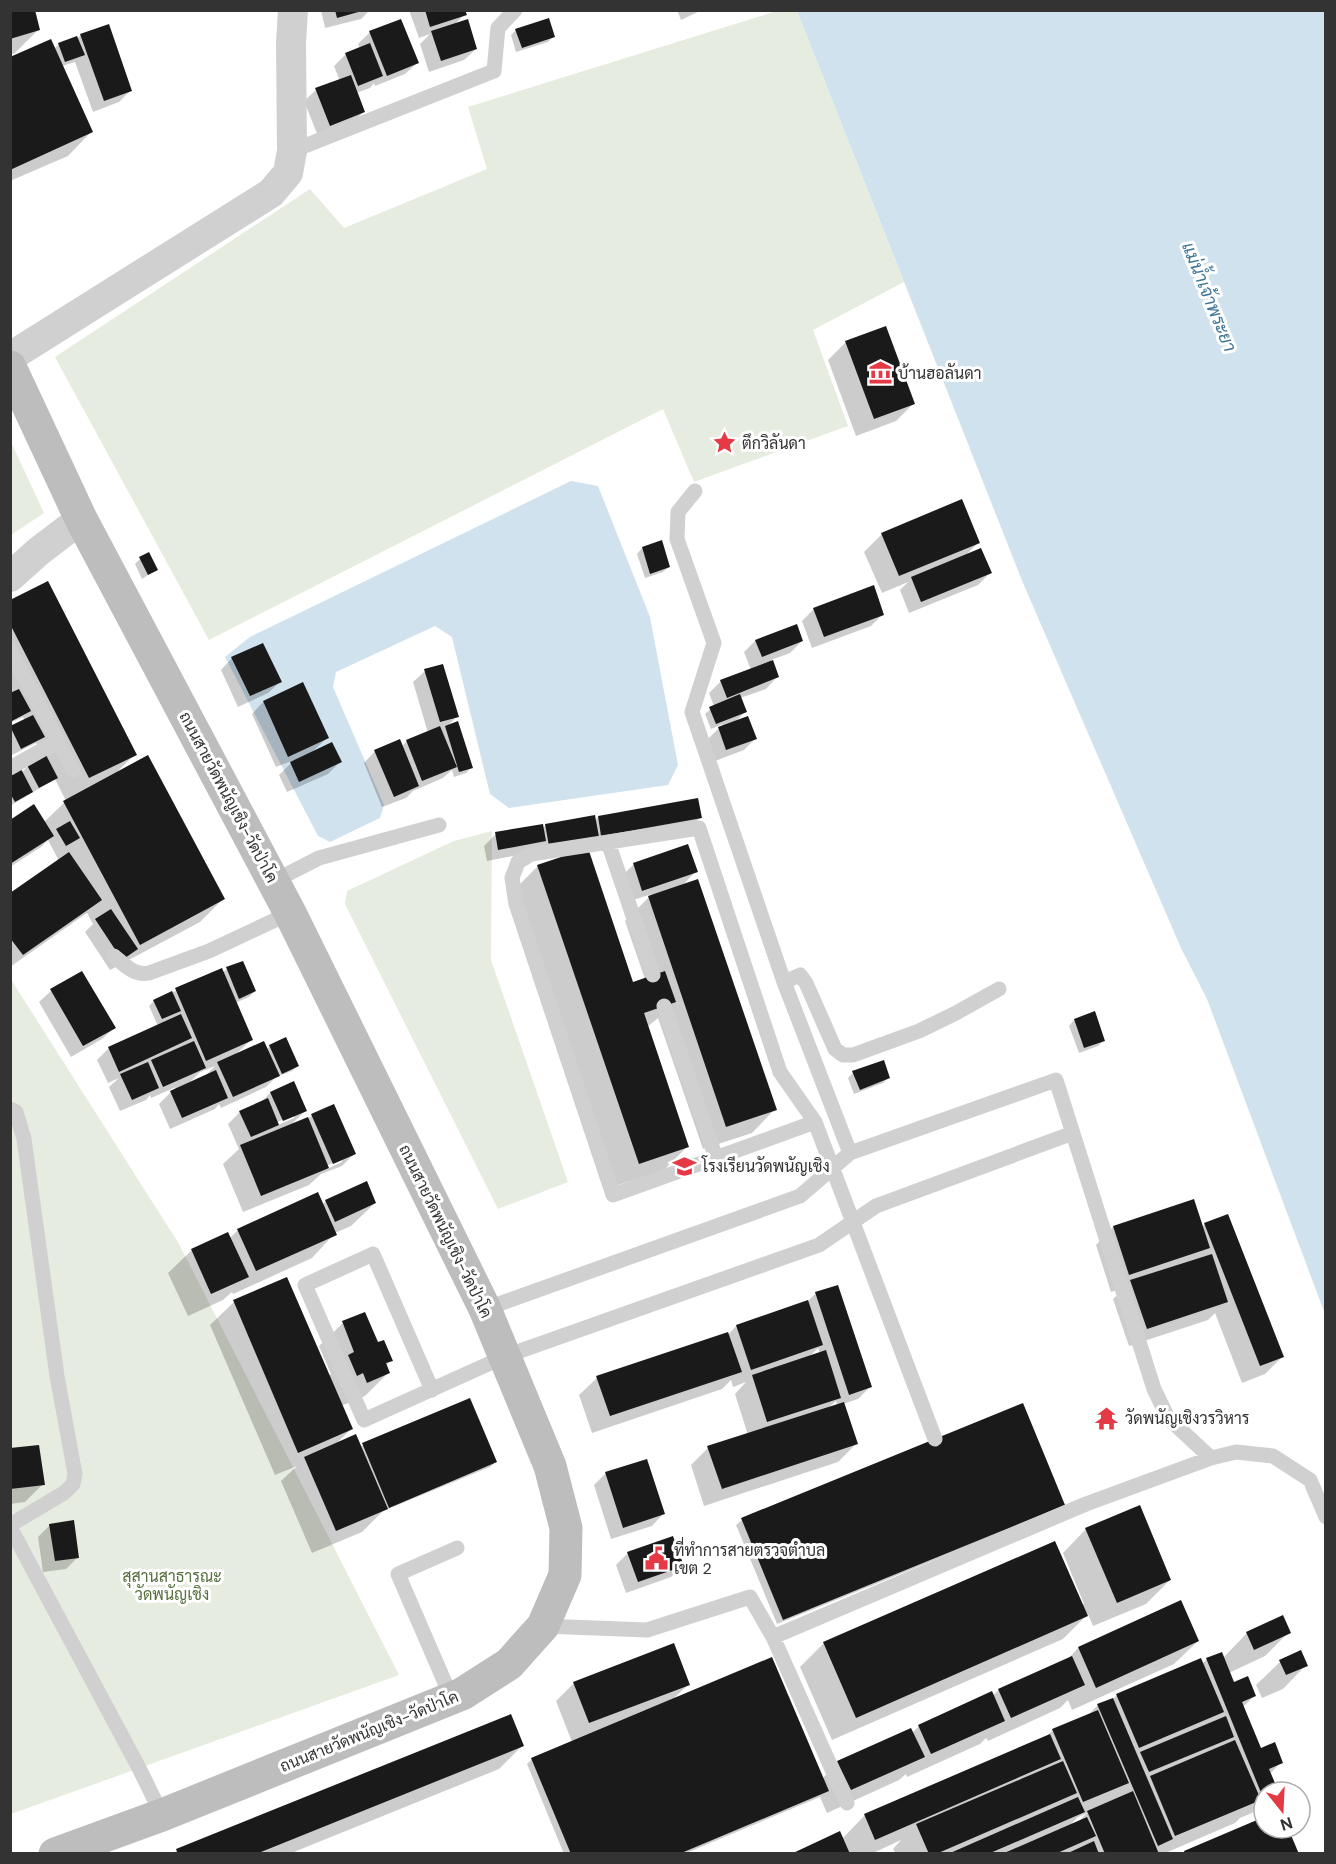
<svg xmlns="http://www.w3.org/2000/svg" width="1336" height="1864" font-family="'DM Sans',Sarabun,sans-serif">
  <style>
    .green { fill: #e6ecdf }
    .water { fill: #cfe2ee }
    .shadow { fill: #0003; fill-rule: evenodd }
    .building { fill: #1a1a1a }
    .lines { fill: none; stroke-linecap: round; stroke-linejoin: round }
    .lane { stroke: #d0d0d0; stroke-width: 15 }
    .street { stroke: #d0d0d0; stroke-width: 30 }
    .secondary { stroke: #bdbdbd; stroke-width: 33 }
    .labels { text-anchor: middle; stroke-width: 6; stroke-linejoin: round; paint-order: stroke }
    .poi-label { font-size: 16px; fill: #333; stroke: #fff; text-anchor: start }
    .street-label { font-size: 16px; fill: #333; stroke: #fff }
    .park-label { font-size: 16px; fill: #56703f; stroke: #fff }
    .water-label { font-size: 18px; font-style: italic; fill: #3f7597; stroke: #fff }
  </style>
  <rect width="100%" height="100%" fill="#fff"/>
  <path class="green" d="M780,10L797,11L904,282L813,330L848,426L694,482L663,409L209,640L55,357L310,189L344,228L487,169L468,107Z
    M11,442L44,513L11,535H10Z
    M492,831L491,960L568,1182L498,1209L345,904L347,891L454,841Z
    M10,978L179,1244L399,1675L11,1814Z"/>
  <path class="water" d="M797,11H1325V1314L1207,999L1181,948L1023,583Z
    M571,481L598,486L650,617L678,765L668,785L509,808L490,794L452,637L435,626L336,672L333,687L384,805L380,818L330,842L318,836L225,657L250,637Z"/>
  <path class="shadow" d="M10,10L38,30L15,53L10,55Z
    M321,10H370L361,19L325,28Z
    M409,10H464L465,14L454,25L476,49L464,60L429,72L420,44L430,34L419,38Z
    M677,10H702L681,20Z
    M516,30L554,36L548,42L516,52L511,35Z
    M370,32L417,63L405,74L375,86L374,83L370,88L356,93L363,112L352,124L318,136L304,101L316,90L340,81L334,66L345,55L360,49L358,44Z
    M81,35L131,90L119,102L93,112L75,62L62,66L91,132L68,156L10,181V59L54,49L59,44L77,39Z
    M846,342L913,404L896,421L856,436L828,360Z
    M882,534L979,542L964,557L990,573L978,585L909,613L900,590L908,582L882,593L864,552Z
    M642,548L669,567L663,572L645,578L637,554Z
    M140,559L156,570L142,579L135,564Z
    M10,601L135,754L115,774L223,899L200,922L110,970L85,932L93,924L87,913L10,967V894L59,861L48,840L41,847L10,867V821L44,822L66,801L55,779L10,806V776L21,773L28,766L44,758L36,743L10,756V728L25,721L23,717L10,723Z
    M814,609L883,614L871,626L812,648L802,621Z
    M755,641H802L790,653L771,660L777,677L766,689L740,698L745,712L735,722L755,739L744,750L715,761L707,740L723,724L711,729L705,714L714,706L709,693L721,681L751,670L744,652Z
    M232,658L280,682L268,693L238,707L221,670Z
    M425,671L457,716L447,727L471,768L466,773L454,777L452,770L443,778L413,791L406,798L382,807L364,763L375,751L401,747L407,741L428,733L413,682Z
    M263,702L327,738L312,752L340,762L328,774L287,792L279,775L294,760L276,767L252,714Z
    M598,817L700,818L688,829L586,848L632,983L645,979L625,921L652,894L630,901L622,876L634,864L696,871L681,887L775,1109L752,1133L703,1149L658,1018L647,1027L688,1146L664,1170L615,1186L514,890L538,866L583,851L533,852L487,861L484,846L496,834L542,829L546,825L595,821Z
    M227,969L255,991L249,997L235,1003L251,1040L236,1054L266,1050L270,1046L298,1066L292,1071L276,1077L266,1087L221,1108L219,1104L215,1109L170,1129L159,1104L176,1087L151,1098L150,1095L146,1100L120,1111L109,1087L119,1078L108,1083L97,1060L109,1048L158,1026L149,1006L154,1001L221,970L222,973ZM215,1066L206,1075L188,1084L200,1072Z
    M51,991L114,1028L102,1039L71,1057L39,1002Z
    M1094,1013L1104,1040L1098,1046L1079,1053L1069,1026L1074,1020Z
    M853,1073L889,1077L883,1083L854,1094L848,1078Z
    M293,1083L306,1110L289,1127L308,1119L312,1115L354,1154L342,1166L321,1174L309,1185L243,1212L223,1164L239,1149L228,1124L240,1112L261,1102L270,1093ZM294,1115V1118L276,1126L275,1123ZM342,1159V1162L327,1169L326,1166Z
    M326,1201L375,1203L351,1226L335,1233L312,1258L233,1294L232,1292L223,1300L188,1316L168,1273L192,1250L230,1238L238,1230L322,1205Z
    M1193,1201L1202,1227L1205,1224L1283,1356L1265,1374L1242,1383L1215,1313L1208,1320L1129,1346L1113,1299L1126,1287L1111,1292L1096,1245L1113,1227Z
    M286,1279L328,1376L331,1374L319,1346L343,1323L377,1344L391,1360L386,1366L389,1372L365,1396L341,1406L351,1429L336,1444L360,1448L363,1445L496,1462L490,1467L383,1511L362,1532L312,1553L281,1481L297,1466L275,1475L210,1325L234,1302Z
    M816,1293L870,1387L858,1399L843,1404L856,1444L838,1462L704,1506L691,1465L708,1448L748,1435L735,1394L746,1382L733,1387L731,1380L722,1389L592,1433L579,1395L597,1378L728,1335L736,1326L808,1301ZM818,1348L820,1354L808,1358ZM836,1401L837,1405L828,1408Z
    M10,1450L43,1484L25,1502L10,1504Z
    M606,1473L663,1514L652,1526L611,1539L594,1485Z
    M1058,1510L777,1624L736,1525L742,1520Z
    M50,1525L78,1557L66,1569L43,1572L38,1537Z
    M1086,1529L1170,1580L1146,1604L1093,1626L1088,1614L1063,1639L832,1740L800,1667L824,1643L1054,1543L1082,1605L1084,1604L1063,1553Z
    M628,1553L682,1566L671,1577L626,1593L616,1565Z
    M1181,1602L1198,1641L1174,1664L1072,1710L1068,1700L1060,1708L988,1741L986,1738L980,1744L907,1777L906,1774L899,1780L827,1813L820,1797L684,1854H564L527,1764L532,1759L572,1742L556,1701L574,1683L688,1685L672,1700L822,1779L838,1762L912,1733L919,1726L992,1696L999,1690L1068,1659L1078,1648Z
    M1289,1632L1265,1656L1229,1673L1233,1684L1254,1696L1243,1707L1260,1749L1281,1762L1270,1774L1276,1790L1274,1792H1264V1802L1252,1813L1240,1818L1235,1823L1163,1854H896L893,1849L901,1840L871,1854H794L842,1839L865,1815L1045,1738L1053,1730L1088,1715L1098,1705L1112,1700L1117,1695L1202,1664L1207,1659L1223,1658L1247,1633ZM1087,1813L1077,1823L1068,1827L1078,1817Z
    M1280,1662L1306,1665L1283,1689L1262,1698L1256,1685Z
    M522,1746L499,1769L289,1854H173L177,1850Z"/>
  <path class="building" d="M10,10H35L40,30L10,39Z
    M335,10H362V11L337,18Z
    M425,10H465L467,15L430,27Z
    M549,18L555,37L522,48L515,29Z
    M401,19L419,63L387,76L369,31Z
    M468,19L477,49L441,61L431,31Z
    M109,24L132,91L104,101L80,34Z
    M77,36L85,55L65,62L58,43Z
    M51,39L93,132L10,170V57Z
    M370,43L383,76L358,86L345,53Z
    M351,75L365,112L330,126L315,88Z
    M886,326L915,404L874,419L845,341Z
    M962,499L980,543L899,576L881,533Z
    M662,540L670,567L650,574L642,547Z
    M981,548L992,573L921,602L911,577Z
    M149,552L158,570L148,575L139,557Z
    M48,581L137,755L89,778L10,624V600Z
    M874,585L884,615L824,637L813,608Z
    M797,624L803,641L762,657L755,640Z
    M263,643L282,682L250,696L231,657Z
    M773,660L779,677L727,698L720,680Z
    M443,664L459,717L440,722L424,669Z
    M303,682L329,738L288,757L263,701Z
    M19,689L31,711L10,722V693Z
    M740,694L747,712L716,724L709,707Z
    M33,715L45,737L21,749L10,726Z
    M748,716L757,739L726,750L718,727Z
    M458,721L473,768L459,772L445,726Z
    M440,726L457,767L422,781L406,740Z
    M400,739L419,786L394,797L374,750Z
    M332,742L342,762L299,782L290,762Z
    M46,755L58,778L39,788L27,765Z
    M148,755L225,899L140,945L63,801Z
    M21,769L33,792L15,802L10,793V775Z
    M698,798L702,818L601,836L598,816Z
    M34,804L54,836L10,864V820Z
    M595,815L599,837L549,846L545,824Z
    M70,821L80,838L66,846L56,829Z
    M543,824L546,841L498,850L495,832Z
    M688,844L698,872L642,891L633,863Z
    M588,848L633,982L665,971L676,1002L644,1013L689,1147L639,1164L537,865Z
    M69,852L102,900L23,955L10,938V893Z
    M698,879L777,1110L726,1127L648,896Z
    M111,909L138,949L122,960L95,919Z
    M243,961L256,991L239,999L226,967Z
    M222,968L253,1040L206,1061L175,988Z
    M82,971L116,1028L83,1046L50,989Z
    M172,991L181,1011L162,1019L153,1000Z
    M1095,1011L1105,1041L1084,1048L1074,1019Z
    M181,1014L192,1038L119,1072L108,1047Z
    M286,1037L299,1066L282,1074L269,1045Z
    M194,1041L206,1068L163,1087L151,1060Z
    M264,1041L280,1076L233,1097L217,1062Z
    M884,1060L890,1078L860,1090L852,1071Z
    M148,1062L159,1088L132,1100L120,1074Z
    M216,1070L228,1098L182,1118L170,1091Z
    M294,1081L307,1111L283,1121L270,1092Z
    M268,1098L279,1125L251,1137L239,1111Z
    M334,1104L356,1154L333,1164L311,1114Z
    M308,1117L329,1168L261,1196L240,1145Z
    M367,1181L376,1203L335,1222L325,1200Z
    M318,1192L337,1235L256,1271L237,1229Z
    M1194,1199L1210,1248L1129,1275L1113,1226Z
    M1228,1214L1284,1357L1260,1366L1204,1223Z
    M228,1232L249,1277L211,1294L191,1249Z
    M1212,1254L1228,1302L1147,1329L1130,1280Z
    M287,1277L353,1429L298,1453L233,1300Z
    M838,1285L872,1387L849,1395L815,1292Z
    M808,1300L823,1345L751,1370L736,1325Z
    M365,1312L378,1342L384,1340L393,1361L386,1363L390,1373L367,1383L363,1373L357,1376L348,1355L354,1352L342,1321Z
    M728,1332L742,1372L610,1416L596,1376Z
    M826,1350L841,1398L767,1422L752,1375Z
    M470,1398L497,1462L389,1508L362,1443Z
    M844,1402L858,1444L722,1489L707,1446Z
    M1023,1403L1065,1505L783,1620L741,1518Z
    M356,1434L388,1509L336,1531L304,1457Z
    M39,1445L45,1485L10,1489V1448Z
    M647,1459L665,1514L623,1528L605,1472Z
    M1140,1505L1171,1580L1117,1603L1085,1528Z
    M74,1520L79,1558L55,1561L49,1524Z
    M673,1536L684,1566L638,1582L627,1552Z
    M1055,1541L1088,1616L856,1718L823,1642Z
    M1181,1600L1199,1641L1096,1688L1078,1647Z
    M1283,1615L1291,1633L1254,1650L1246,1632Z
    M674,1643L690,1685L589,1723L573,1682Z
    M1301,1650L1308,1666L1286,1675L1279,1660Z
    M1222,1652L1234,1682L1248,1676L1256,1696L1242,1702L1261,1748L1275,1742L1283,1763L1269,1769L1278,1790L1264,1792V1800L1206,1658Z
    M1072,1656L1085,1685L1011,1718L998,1689Z
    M772,1657L829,1791L679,1854H571L531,1758Z
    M1201,1658L1224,1712L1139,1748L1116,1694Z
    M992,1691L1005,1721L931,1754L918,1725Z
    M1113,1698L1173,1839L1158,1846L1097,1704Z
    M1098,1710L1129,1783L1083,1802L1052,1729Z
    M511,1714L524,1746L256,1854H178L176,1849Z
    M1226,1716L1234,1737L1149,1772L1140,1752Z
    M911,1728L925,1757L851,1790L837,1761Z
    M1050,1734L1061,1759L875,1840L864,1814Z
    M1235,1740L1261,1800L1175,1836L1150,1776Z
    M1063,1761L1077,1793L936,1854H929L916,1824Z
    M1133,1791L1159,1854H1105L1087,1811Z
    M1078,1797L1085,1812L988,1854H948Z
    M1087,1817L1096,1836L1055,1854H1002Z
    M1264,1817V1828H1288L1299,1854H1185L1184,1851Z
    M840,1831L850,1854H791Z
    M1094,1841L1099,1854H1066Z"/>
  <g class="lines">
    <path class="lane" d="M292,151L494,71L498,28L515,10
      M695,491L678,512L677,539L714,643L692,712L784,982L850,1153
      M10,650L73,770
      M10,768L58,741
      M608,842L653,975
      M274,881L319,858L439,825
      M114,956C125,965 134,976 149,973L209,951L290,913
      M784,982L800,975L806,983L835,1049L843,1055H853L919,1031L954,1014L999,989
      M664,1006L716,1158
      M10,1109L16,1112L24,1139L57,1376L75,1474L73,1484L64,1493L10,1525
      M815,1122L613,1195L516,904L512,878L518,862L531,854L699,828L780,1072L815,1122L935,1439
      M485,1309L800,1196L850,1153L1056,1080L1154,1389L1168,1418L1211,1458
      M432,1390L373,1254L305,1285L364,1420L506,1356L819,1245L876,1206L1073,1133
      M10,1527L139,1768L162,1815
      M543,1626L647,1630L750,1597L773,1637L1086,1504L1211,1458L1236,1452L1273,1456L1310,1480L1326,1517
      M773,1637L847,1803
      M452,1699L398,1574L457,1548"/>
    <path class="street" d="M10,357L271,193L288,173L292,151L291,43L293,10
      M10,577L39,551L81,519"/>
    <path class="secondary" d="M10,367L81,519L290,913L485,1309L550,1466L566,1528L565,1575L543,1626L509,1664L462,1694L162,1815L55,1854"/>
  </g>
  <defs>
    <symbol id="museum-bare" viewBox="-9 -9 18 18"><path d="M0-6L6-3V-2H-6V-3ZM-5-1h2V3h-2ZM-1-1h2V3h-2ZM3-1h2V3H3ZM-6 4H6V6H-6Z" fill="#e63946" stroke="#fff" stroke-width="2.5" paint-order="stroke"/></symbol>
    <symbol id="sight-bare" viewBox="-9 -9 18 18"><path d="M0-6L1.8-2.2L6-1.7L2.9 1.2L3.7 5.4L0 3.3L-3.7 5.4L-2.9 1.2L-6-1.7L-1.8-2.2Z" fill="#e63946" stroke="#fff" stroke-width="2.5" paint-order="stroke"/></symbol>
    <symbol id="school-bare" viewBox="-9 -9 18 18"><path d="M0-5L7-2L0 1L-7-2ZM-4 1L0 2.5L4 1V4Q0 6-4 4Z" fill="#e63946" stroke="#fff" stroke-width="2.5" paint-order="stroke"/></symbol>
    <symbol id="temple-bare" viewBox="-9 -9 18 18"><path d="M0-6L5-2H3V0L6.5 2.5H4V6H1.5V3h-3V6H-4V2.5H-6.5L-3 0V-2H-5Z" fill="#e63946" stroke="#fff" stroke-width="2.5" paint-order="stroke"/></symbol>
    <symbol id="civic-bare" viewBox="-9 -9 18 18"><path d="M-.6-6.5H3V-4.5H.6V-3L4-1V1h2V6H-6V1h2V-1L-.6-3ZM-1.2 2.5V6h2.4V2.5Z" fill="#e63946" stroke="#fff" stroke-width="2.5" paint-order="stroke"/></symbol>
  </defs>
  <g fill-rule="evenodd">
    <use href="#museum-bare" x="864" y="356" width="33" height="33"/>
    <use href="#sight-bare" x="708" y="426" width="33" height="33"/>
    <use href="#school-bare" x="668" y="1150" width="33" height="33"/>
    <use href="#temple-bare" x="1090" y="1402" width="33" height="33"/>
    <use href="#civic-bare" x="640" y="1542" width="33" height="33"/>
  </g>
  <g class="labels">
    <g class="poi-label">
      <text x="898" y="379">บ้านฮอลันดา</text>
      <text x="742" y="449">ตึกวิลันดา</text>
      <text x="702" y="1172">โรงเรียนวัดพนัญเชิง</text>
      <text x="1125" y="1424">วัดพนัญเชิงวรวิหาร</text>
      <text x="674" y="1556">ที่ทำการสายตรวจตำบล<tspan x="674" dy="18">เขต 2</tspan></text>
    </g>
    <g class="street-label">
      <text transform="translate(229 797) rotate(62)" y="6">ถนนสายวัดพนัญเชิง-วัดป่าโค</text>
      <text transform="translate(446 1231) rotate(64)" y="6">ถนนสายวัดพนัญเชิง-วัดป่าโค</text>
      <text transform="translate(369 1731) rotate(-22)" y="6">ถนนสายวัดพนัญเชิง-วัดป่าโค</text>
    </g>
    <g class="park-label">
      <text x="172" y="1582">สุสานสาธารณะ<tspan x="172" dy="18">วัดพนัญเชิง</tspan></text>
    </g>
    <g class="water-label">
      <text transform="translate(1209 297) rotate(68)" y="6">แม่น้ำเจ้าพระยา</text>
    </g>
  </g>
  <rect width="1336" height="1864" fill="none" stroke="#333333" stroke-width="24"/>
  <g transform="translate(1282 1810) rotate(162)"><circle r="28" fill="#ffffff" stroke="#adadad" stroke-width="1.5"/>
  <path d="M0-4.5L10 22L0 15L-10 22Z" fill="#e63946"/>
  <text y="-9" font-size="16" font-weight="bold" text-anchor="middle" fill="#333333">N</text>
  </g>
</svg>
